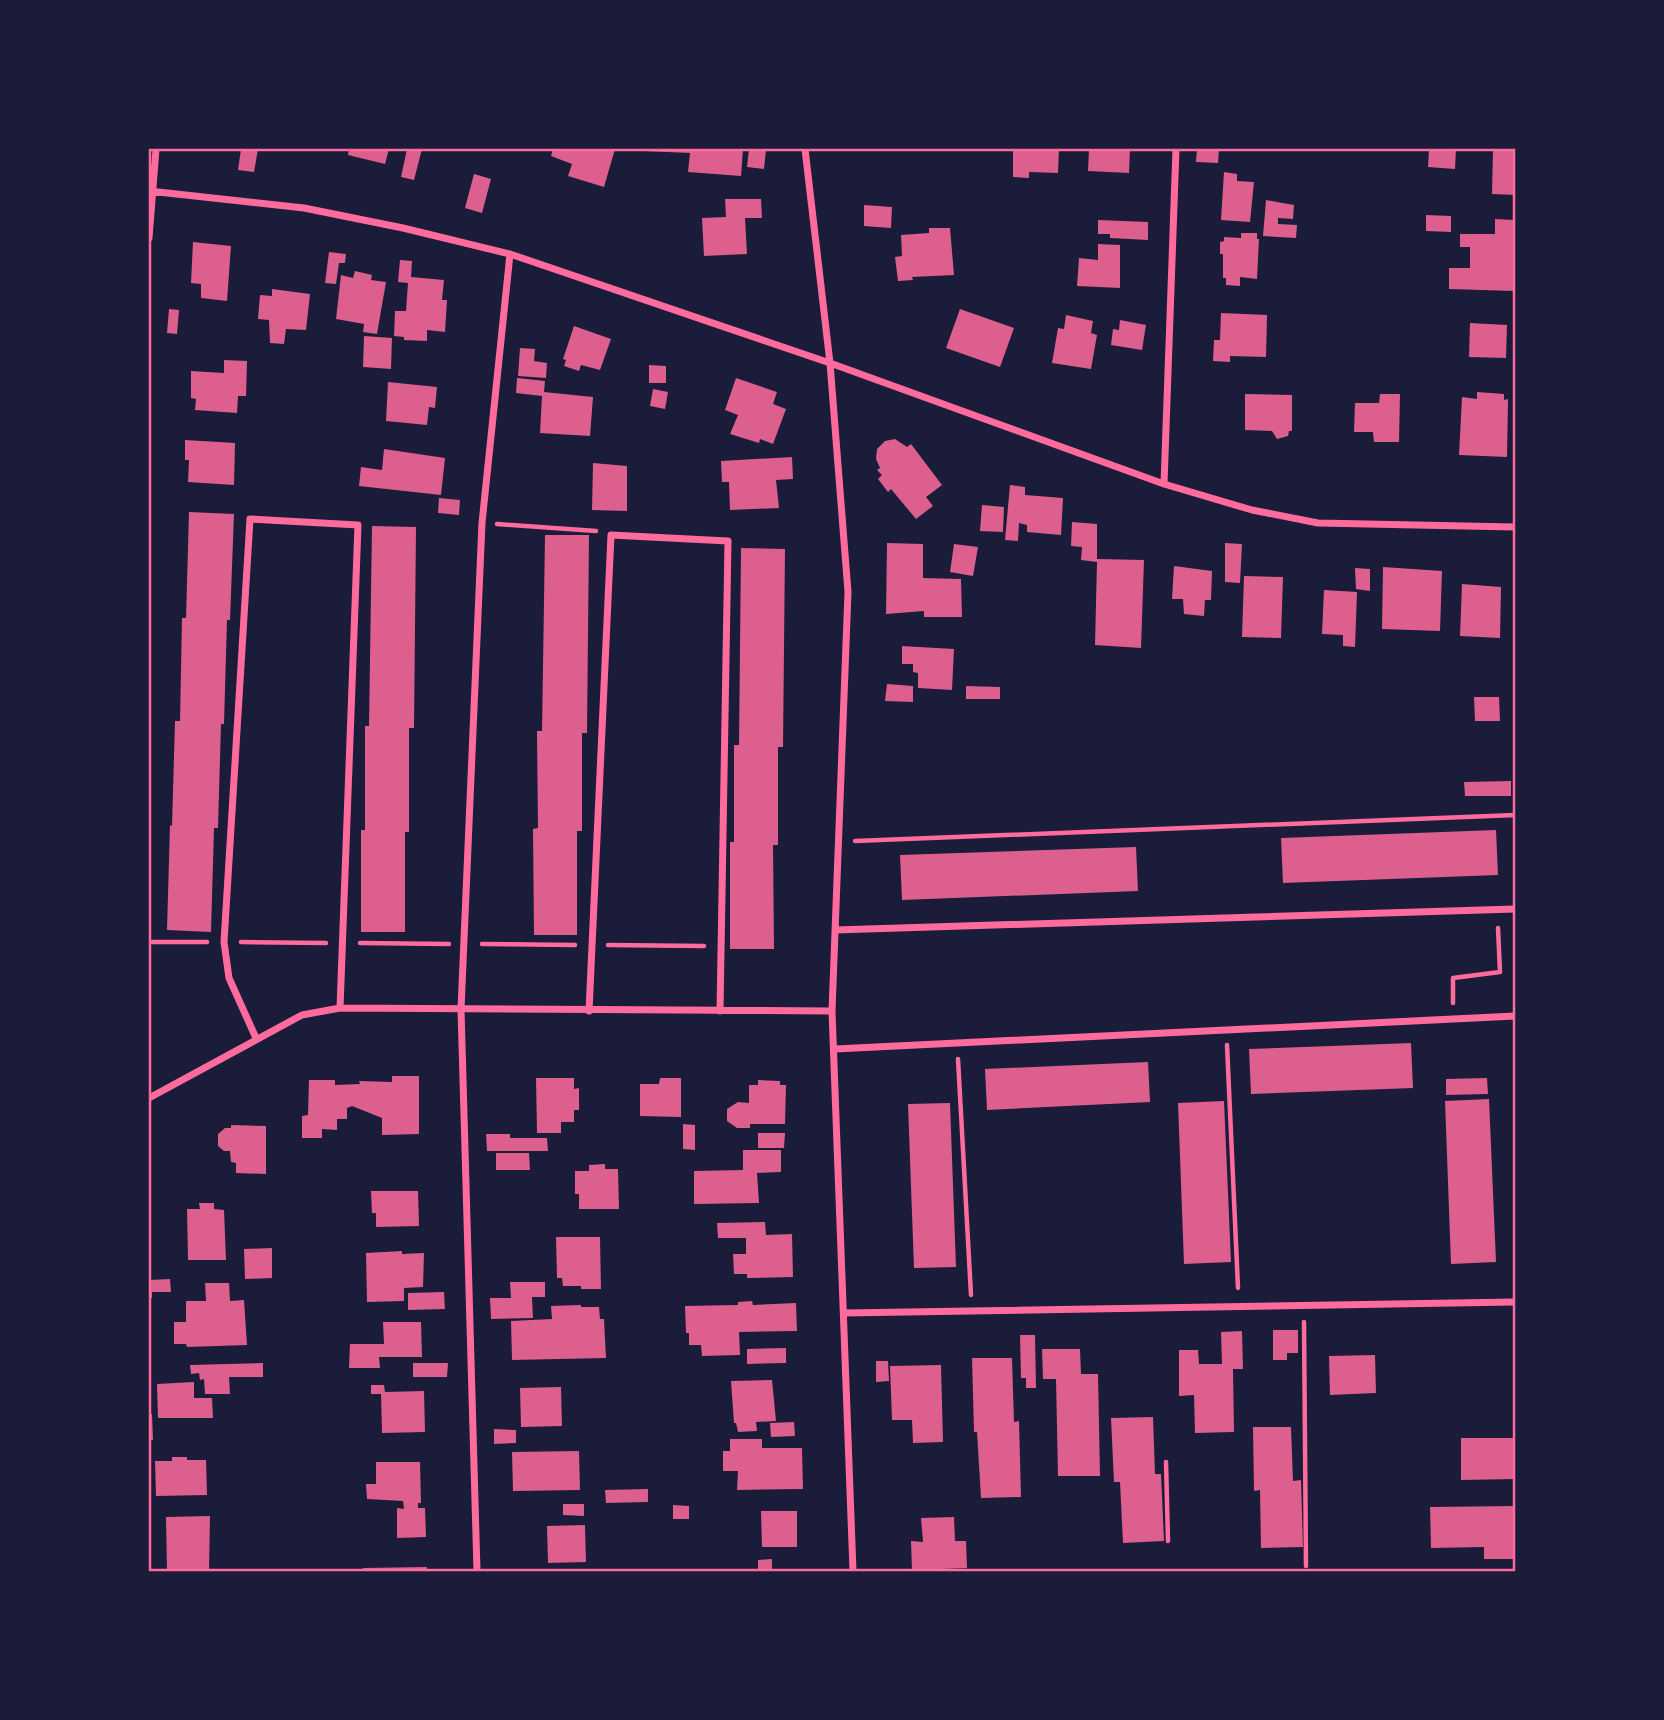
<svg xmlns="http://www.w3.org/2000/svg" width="1664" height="1720" font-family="Overpass,sans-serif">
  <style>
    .building { fill: #dd5f8e }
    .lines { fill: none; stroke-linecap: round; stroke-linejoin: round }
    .path { stroke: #ff6b9d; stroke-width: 4.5 }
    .minor { stroke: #ff6b9d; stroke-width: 7 }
    .neatline { fill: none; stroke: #ff6b9d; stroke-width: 2.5 }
  </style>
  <rect width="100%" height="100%" fill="#1b1b3a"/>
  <path class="building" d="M241,149H258L254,172L238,170Z
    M349,149H389L385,164L348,155Z
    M407,149H422L414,180L401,177Z
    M553,149H615L604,187L568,176L572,164L551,156Z
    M644,149H743L741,176L688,172L690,153L644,151Z
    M749,149L766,150L764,169L747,167Z
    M1013,149H1059L1058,173L1029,172V178L1013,177Z
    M1089,149H1130L1129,173L1088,171Z
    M1197,149H1219L1218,163L1196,162Z
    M1429,149H1456L1455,169L1428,167Z
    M1493,149H1515V195L1492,194Z
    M1224,172L1237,174V181L1254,182L1250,222L1221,220Z
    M474,174L491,179L482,213L465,208Z
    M725,199H761L762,218H745L747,254L704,256L702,218L726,217Z
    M1266,200L1294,205L1293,219L1278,218V224L1297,225L1296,238L1263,236Z
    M864,205L892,207L891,228L864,226Z
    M1426,215L1451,216V232L1426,231Z
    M1495,219L1515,220L1514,291L1449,289V268H1470V247H1460V234H1495Z
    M1098,220L1148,222V240L1110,238V234H1098Z
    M929,228H950L954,275L912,277L913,280L898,281L895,257L902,256L901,235L929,233Z
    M1241,233H1257V239H1259L1257,279L1240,277V286L1226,285V278H1223V254H1220V242L1224,241V237L1241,238Z
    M193,242L231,246L227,301L201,298V284L191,283Z
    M1098,244L1120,245V288L1077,286L1079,258L1098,260Z
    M329,252L346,254L345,263H339L336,284L325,283Z
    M400,260L412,261L411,277L444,280L442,300H447L445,332L427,330V341L404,340V337L394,336L395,311H406L408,283L398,282Z
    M355,271L372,275L371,280L386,282L377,334L363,332L364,324L336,319L341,275L353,278Z
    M272,289L310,294L306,330L286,329L284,344L270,343L269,320L258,319L260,295L272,296Z
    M169,309L179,310L177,334L167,333Z
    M960,309L1014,328L1000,367L946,348Z
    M1221,313L1267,315L1266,357L1230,356V362L1213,361L1214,340H1220Z
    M1066,315L1093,321L1091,333L1097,335L1091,369L1052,363L1058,328L1064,329Z
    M1120,320L1146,325L1142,350L1111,345L1113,329L1119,330Z
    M1470,323L1507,325L1506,358L1469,357Z
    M574,326L611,339L600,370L581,365L579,371L564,366L566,360L563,359Z
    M364,336L392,338L391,369L363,367Z
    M520,348L535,349L534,361L547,363L546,378L518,376Z
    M224,360L247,361L246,396H238L237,413L195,410L196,399L191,398V371L224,373Z
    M649,365L666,366V383H649Z
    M517,378L545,381L544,392L593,397L590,436L540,433L542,396L516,393Z
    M736,378L777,392L773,404L786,409L773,444L760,439L759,443L730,434L738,415L725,410Z
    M388,382L437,387L435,408L429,407L427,425L386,421Z
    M653,389L668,392L665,409L650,406Z
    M1477,392L1504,394V400L1508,399L1507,457L1459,455L1462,397L1477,399Z
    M1245,394L1292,395V431H1289L1288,436L1277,439L1272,431L1245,430Z
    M1380,394H1400L1399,442H1374L1373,432H1354L1355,403H1379Z
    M895,439L907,447L911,444L942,485L926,497L933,506L916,519L891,489L888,492L878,479L882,475L877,470L880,468L876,459L877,449L885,441Z
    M185,440L235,443L234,485L188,482L189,460H185Z
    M384,449L445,458L441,495L359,486L361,467L382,470Z
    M792,457L793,479L776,480L779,508L730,510L729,482H722L721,461Z
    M593,463L627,466V511L592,510Z
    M1010,485L1025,487V495L1063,498L1061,535L1027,532V525L1019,523L1018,541L1005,540Z
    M439,498L460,500L459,515L438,513Z
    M982,505L1004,507L1003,532L980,531Z
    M189,512L234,514L230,620H227L224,724H221L218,828H214L211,932L167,930L170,825L172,826L175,721H180L182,618H186Z
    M1072,522L1097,524V559L1144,560L1141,648L1095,645L1097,562L1081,560L1082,547L1071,546Z
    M372,526L416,527L414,728H409V832H405V932H361V830H365V726H369Z
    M545,535H589L587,733H582V831H577V935H534L533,829L538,828L537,731H542Z
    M887,543L923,544V578L961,579L962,617H924V611L886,614Z
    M1225,543L1242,544L1240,583L1225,582Z
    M954,544L978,547L973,576L950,572Z
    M741,548L785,549L783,747H778V845H773L774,949H730V842H734V745H739Z
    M1174,566L1212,571L1211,600H1205L1204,616L1184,614L1183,599H1172Z
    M1383,567L1442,571L1440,631L1382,629Z
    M1355,568L1370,569V591L1356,589Z
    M1244,576L1283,577L1281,638L1242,637Z
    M1462,584L1501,587L1500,638L1460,636Z
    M1324,590L1357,592L1355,647L1343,646V635L1322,634Z
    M902,646L954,649L952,690L918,688V673L913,672V664H902Z
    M887,684L913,686V702L885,701Z
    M966,686L1000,687V699H966Z
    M1474,697H1499L1500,721H1475Z
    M1511,781V796H1465L1464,782Z
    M1496,830L1498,875L1283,883L1281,838Z
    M1136,847L1138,891L902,900L900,855Z
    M1411,1043L1413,1088L1251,1094L1249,1049Z
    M1148,1062L1150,1102L987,1110L985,1069Z
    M392,1076H419V1134L382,1135V1118L352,1106L347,1108V1119H337V1130L322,1129V1138H302V1116L308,1115L309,1080H335V1085L360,1084L359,1081L392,1082Z
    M536,1078H574V1089L579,1088V1110H574V1122H561V1133H537Z
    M660,1078H681V1117L640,1116V1084H659Z
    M1487,1078L1488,1094L1446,1095V1079Z
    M758,1080L780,1081V1085H786L785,1124H750V1128H737L727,1121V1109L738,1102L749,1103V1085H758Z
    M1489,1099L1496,1262L1451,1264L1445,1101Z
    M1224,1101L1231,1262L1184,1264L1178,1103Z
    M950,1103L956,1267L914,1268L908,1104Z
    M683,1124L695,1125V1150L683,1149Z
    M231,1125L266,1126V1174L236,1173V1163L231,1162L230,1151H224L218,1146V1134L225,1128H231Z
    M758,1133H785L784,1148H758Z
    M486,1134H510V1138H547L548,1151H487Z
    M743,1150H781V1172L757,1173L759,1203L694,1204V1171L743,1170Z
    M496,1153H529L530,1170H496Z
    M605,1164V1169H618L619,1209H579V1194H575V1171H589V1165Z
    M371,1191H418L419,1226L376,1227V1213H372Z
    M199,1203H214V1209L224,1210L226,1260H188L187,1209H200Z
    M765,1222L766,1235L792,1234L793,1277L747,1278V1274H734L733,1254H746V1238H718L717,1223Z
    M556,1237H600L601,1289H581V1286H563L562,1278H557Z
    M272,1248V1278L245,1279L244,1249Z
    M402,1251V1254L424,1253L423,1287L404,1288V1301L367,1302L366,1253Z
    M170,1279L171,1292H152V1298H149V1280Z
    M510,1282H545V1297H532L533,1318L491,1319L490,1298H511Z
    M205,1283H229L230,1301L244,1300L247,1345L187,1347L186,1344H174V1322H186V1301H206Z
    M444,1292L445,1309L408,1310V1293Z
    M752,1301L753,1305L796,1303L797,1331L739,1332L740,1355L702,1356L701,1345H689V1333H686L685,1306L738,1305V1302Z
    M581,1305V1307H599L600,1319H604L606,1358L512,1360L511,1321L552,1319L551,1306Z
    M383,1322H421L422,1357H379L380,1368H349L350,1344H384Z
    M1273,1330H1298V1353H1287V1360H1273Z
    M1242,1331L1243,1369H1233L1234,1432L1195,1433L1194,1395L1179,1396V1350H1198L1199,1364H1222L1221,1332Z
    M1020,1335H1035L1036,1388H1026V1378H1021Z
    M786,1348V1363L747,1364V1349Z
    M1042,1349H1080L1081,1374H1098L1100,1476H1058L1056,1379H1043Z
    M1375,1355L1376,1393L1330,1395L1329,1356Z
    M972,1358H1012L1014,1422L1019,1421L1021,1497L981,1498L977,1432H974Z
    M876,1361H888L889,1381L876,1382Z
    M263,1363V1377H229L230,1394H205L204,1379L200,1380L199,1373L191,1374L190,1365Z
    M413,1363H448L447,1377H413Z
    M941,1365L943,1442L913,1443L912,1420H892L890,1366Z
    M772,1380L776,1421L756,1422L757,1431L738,1432L736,1423H734L731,1381Z
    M194,1382V1398H212L213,1418H158L157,1384Z
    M371,1385H384L385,1392L424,1391L425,1432L382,1433L381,1394H371Z
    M561,1387L562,1426L521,1427L520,1388Z
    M149,1414H152L153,1440L149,1441Z
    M1153,1417L1155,1474H1161L1164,1541L1123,1543L1120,1482H1114L1111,1418Z
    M794,1422L795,1436L771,1437L770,1423Z
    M1253,1427H1291L1293,1481L1301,1480L1303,1547L1261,1548L1260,1490L1254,1491Z
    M494,1429L516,1430V1443L494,1444Z
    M1461,1438H1515V1479L1461,1480Z
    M730,1439H762V1448H802L803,1489L737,1490L738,1471H723V1451H730Z
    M579,1451L580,1490L513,1491L512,1452Z
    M172,1457H187V1460H206L207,1495L156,1496L155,1461H172Z
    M376,1462H420L421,1503H418V1508H425L426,1537L397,1538V1508L404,1509L403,1501L367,1499L366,1484H376Z
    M648,1489V1502L606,1503L605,1490Z
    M563,1504H584V1516L563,1515Z
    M673,1505L689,1506V1519H673Z
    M1515,1506V1559H1484V1547L1431,1548L1430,1507Z
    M761,1511H797V1547H762Z
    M210,1516L209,1571H167L166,1517Z
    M954,1517L955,1541H966L967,1568L912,1570L911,1541L923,1542L921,1518Z
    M585,1525L586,1562L548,1563L547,1526Z
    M772,1559V1571H758V1560Z
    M427,1567V1571H363V1568Z"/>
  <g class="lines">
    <path class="path" d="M497,524L596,531
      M855,841L1515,815
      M149,942H207
      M241,942L326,943
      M360,943L449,944
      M482,944L575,945
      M608,945L704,946
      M1453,1003V978L1500,972L1498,928
      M1227,1045L1238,1288
      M958,1059L971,1295
      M1304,1322L1306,1566
      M1166,1462L1168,1541"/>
    <path class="minor" d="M805,149L830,363L848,592L832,1011L853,1571
      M149,191L304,208L403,228L510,254L830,363L1164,484L1252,510L1318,523L1515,527
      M149,238L156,149
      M1164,484L1176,149
      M835,930L1515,909
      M589,1011L611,535L728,541L720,1011
      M256,1038L229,978L224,942L250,519L358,525L340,1008
      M835,1049L1515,1016
      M149,1098L302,1015L340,1008L832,1011
      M844,1313L1515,1302
      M477,1571L461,1009L482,523L510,254"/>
  </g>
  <rect width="1664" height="1720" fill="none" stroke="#1b1b3a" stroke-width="301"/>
  <rect x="150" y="150" width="1364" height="1420" class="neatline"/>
</svg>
